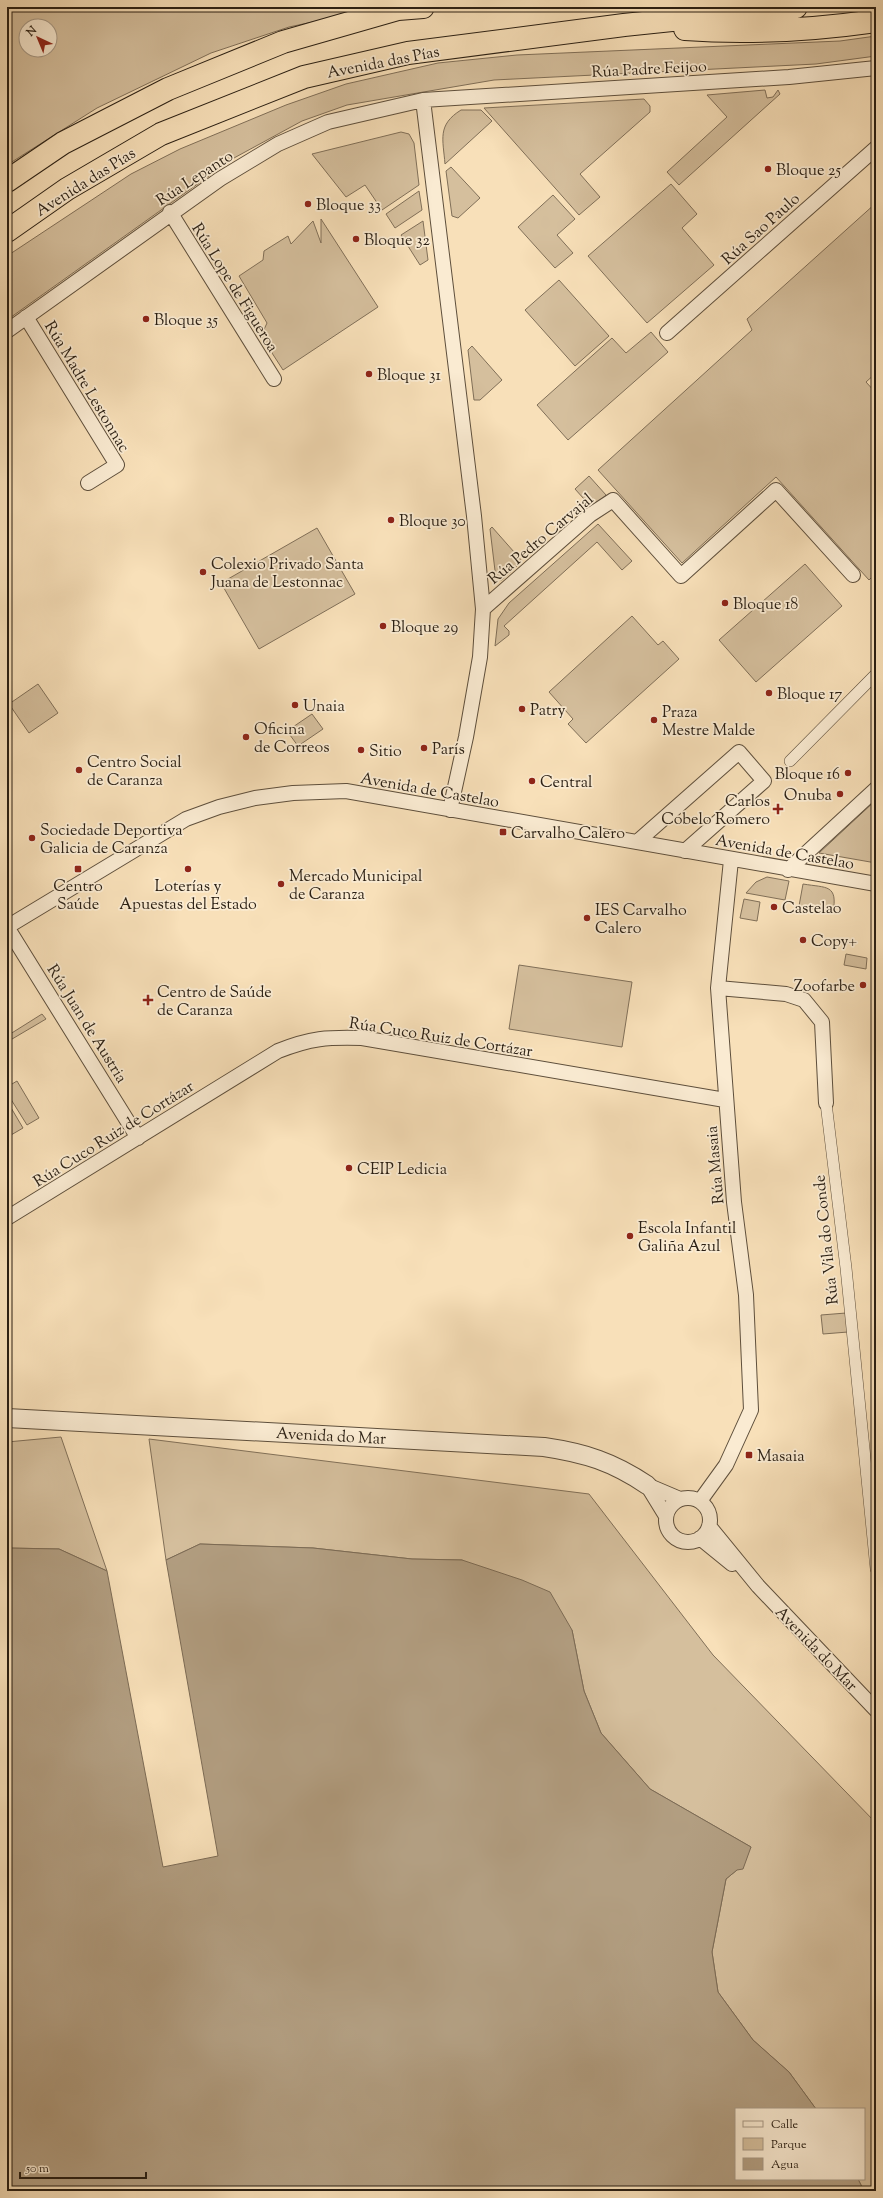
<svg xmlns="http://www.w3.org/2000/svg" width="883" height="2198" font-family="'Sorts Mill Goudy',serif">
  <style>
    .green { fill: #d5bf9d; stroke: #806f58; fill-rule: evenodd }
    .water { fill: #b29e81; stroke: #7c6b55 }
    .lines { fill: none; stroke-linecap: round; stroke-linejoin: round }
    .pedestrian-casing { stroke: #5e4f3c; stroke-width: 12 }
    .minor-casing { stroke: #5e4f3c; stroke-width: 16 }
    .tertiary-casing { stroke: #5e4f3c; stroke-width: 20 }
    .trunk-casing { stroke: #2a1f13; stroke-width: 24 }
    .pedestrian { stroke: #faebd2; stroke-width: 11 }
    .minor { stroke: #faebd2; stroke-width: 14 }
    .tertiary { stroke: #faebd2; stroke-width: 18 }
    .trunk { stroke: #f8e0b9; stroke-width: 22 }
    .poi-dot { fill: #8f2418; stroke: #faebd2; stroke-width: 1.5 }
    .labels { text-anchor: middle; stroke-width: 3.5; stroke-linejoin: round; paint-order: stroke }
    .street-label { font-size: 16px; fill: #2a1f13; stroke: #faebd2 }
    .poi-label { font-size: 16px; fill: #2a1f13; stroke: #faebd2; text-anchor: start }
  </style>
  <rect width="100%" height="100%" fill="#f8e0b9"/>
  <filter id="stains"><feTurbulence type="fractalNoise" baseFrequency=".005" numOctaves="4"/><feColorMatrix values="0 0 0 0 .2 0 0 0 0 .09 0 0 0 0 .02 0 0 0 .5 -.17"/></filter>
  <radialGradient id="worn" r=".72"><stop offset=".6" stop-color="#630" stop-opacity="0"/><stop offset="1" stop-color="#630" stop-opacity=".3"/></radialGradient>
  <path class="green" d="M7,7H383L289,27L211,53L97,108L7,165ZM26,26H50V50H26Z
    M876,36V56L816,64L494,80L347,105L302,121L234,158L7,320V256L131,174L180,149L286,105L346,84L438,63L517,55L840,41Z
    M765,90L767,98L773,97L778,90L780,94L679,185L667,172L727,117L707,95Z
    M644,99L650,106V112L580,174L600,197L579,215L484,108Z
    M461,110H481L492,121L445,164C443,139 437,125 461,110Z
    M401,132L409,134L414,143L419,185L382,210L365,185L346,197L312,154Z
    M451,167L480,198L458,218L452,216L446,171Z
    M671,184L697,214L682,228L714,265L647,323L588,256Z
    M419,191L422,210L395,228L386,214Z
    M553,195L575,219L557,235L573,253L555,268L518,227Z
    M876,203V373L866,382L876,393V573L869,580L776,477L682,563L598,470L752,330L747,319Z
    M321,219L378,307L283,370L261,336L267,323L239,276L263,260L264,251L288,236L291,244L313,221L321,243Z
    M423,221L428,260L420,265L401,235Z
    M559,280L609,336L575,366L525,310Z
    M651,332L668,352L568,440L537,405L612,338L626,353Z
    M472,346L502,380L480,400H474L468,350Z
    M589,476L606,495L592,508L575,489Z
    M598,524L632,561L622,570L597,542L504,626L509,631V635L495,646L498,619L509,603Z
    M492,527L522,561L502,580L496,579L490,529Z
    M317,528L355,594L259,649L221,583Z
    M805,564L842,606L756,682L719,640Z
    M632,616L658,645L663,641L679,659L586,743L568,724L573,719L549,692Z
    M38,684L58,713L29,733L9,704Z
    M312,714L323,729L298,746L287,731Z
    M876,800V863L819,853Z
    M767,877L789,881L785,900L746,893L756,882Z
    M803,884C827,888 838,884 833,913L799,906Z
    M744,899L760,902L757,921L740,918Z
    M846,954L867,958L866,969L844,965Z
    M519,965L632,982L622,1047L509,1029Z
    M42,1014L46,1019L7,1042V1036Z
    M17,1081L39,1118L27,1125L7,1093V1087Z
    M7,1101L23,1128L11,1135L7,1128Z
    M846,1313L848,1332L823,1334L821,1315Z
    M61,1437L107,1571L59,1549L7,1548V1442Z
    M149,1439L589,1494L713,1655L876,1823V2191H864L858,2179H864V2109H816L789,2072L753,2040L718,1992L712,1952L726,1879L737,1870L751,1847L650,1789L601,1733L584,1691L572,1630L462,1560L412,1559L313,1548L200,1544L166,1560Z"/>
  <path class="water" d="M200,1544L313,1548L412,1559L462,1560L522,1580L550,1592L572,1630L584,1691L601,1733L650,1789L751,1847L743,1869L737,1870L726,1879L712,1952L718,1992L753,2040L789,2072L816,2109H736V2179H858L864,2191H7V1548L59,1549L107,1571L163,1867L218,1856L166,1560Z"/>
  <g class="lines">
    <defs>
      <path id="pedestrian" d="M790,761L876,674
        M826,1103L846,1268L876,1569"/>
      <path id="minor" d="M423,100L474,516L483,609L480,657L466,737L450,810
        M170,212L274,379
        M26,317L117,465L88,483
        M7,331L220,179L278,144L328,122L423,100L789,77L876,68
        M667,333L876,148
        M483,609L590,515L613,500L681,576L776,490L853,575
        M637,842L739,752L764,781L685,851
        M788,870L876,789
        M7,927L186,819L219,807L255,798L293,793L346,791L876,884
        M7,927L138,1138
        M718,988L786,994L804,1000L822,1022L826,1103
        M7,1218L278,1051C311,1038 327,1037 362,1038L725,1100
        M647,1485L666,1516
        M647,1485L680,1499
        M666 1520a22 22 0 1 1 44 0a22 22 0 1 1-44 0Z
        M700,1501L726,1465L751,1410L746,1295L734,1202L718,988L731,860
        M709,1526L758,1586L876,1710
        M700,1538L732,1564"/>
      <path id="tertiary" d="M7,1418L544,1447C585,1453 613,1462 647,1485"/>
      <path id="trunk" d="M685,29C749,34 812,30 876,21
        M7,181L63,143L168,89L283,42L398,9L423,7
        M7,231L67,189L161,134L304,77L408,53L624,25L796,7"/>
    </defs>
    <use href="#pedestrian" class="pedestrian-casing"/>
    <use href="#minor" class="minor-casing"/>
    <use href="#tertiary" class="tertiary-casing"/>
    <use href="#trunk" class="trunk-casing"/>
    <use href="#pedestrian" class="pedestrian"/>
    <use href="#minor" class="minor"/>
    <use href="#tertiary" class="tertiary"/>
    <use href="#trunk" class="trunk"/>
  </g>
  <g class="poi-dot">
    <circle cx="768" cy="169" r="4"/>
    <circle cx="308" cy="204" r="4"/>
    <circle cx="356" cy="239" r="4"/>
    <circle cx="146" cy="319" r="4"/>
    <circle cx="369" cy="374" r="4"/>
    <circle cx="391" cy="520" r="4"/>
    <circle cx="203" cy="572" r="4"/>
    <circle cx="725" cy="603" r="4"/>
    <circle cx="383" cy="626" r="4"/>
    <circle cx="769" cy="693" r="4"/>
    <circle cx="295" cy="705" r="4"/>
    <circle cx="522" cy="709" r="4"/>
    <circle cx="654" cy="720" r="4"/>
    <circle cx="246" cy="737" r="4"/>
    <circle cx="424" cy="748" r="4"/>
    <circle cx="361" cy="750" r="4"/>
    <circle cx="79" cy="770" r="4"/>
    <circle cx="848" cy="773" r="4"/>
    <circle cx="532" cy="781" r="4"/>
    <circle cx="840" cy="794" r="4"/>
    <path d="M776 803h4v4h4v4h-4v4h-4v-4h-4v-4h4z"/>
    <rect x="499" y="828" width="8" height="8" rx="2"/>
    <circle cx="32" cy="838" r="4"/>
    <rect x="74" y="865" width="8" height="8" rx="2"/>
    <circle cx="188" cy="869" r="4"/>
    <circle cx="281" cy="884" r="4"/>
    <circle cx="774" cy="907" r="4"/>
    <circle cx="587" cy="918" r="4"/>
    <circle cx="803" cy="940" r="4"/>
    <circle cx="863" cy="985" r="4"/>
    <path d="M146 994h4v4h4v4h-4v4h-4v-4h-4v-4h4z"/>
    <circle cx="349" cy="1168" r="4"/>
    <circle cx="630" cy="1236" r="4"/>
    <rect x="745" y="1451" width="8" height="8" rx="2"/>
  </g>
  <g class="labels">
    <g class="street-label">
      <text transform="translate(383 61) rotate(-11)" y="6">Avenida das Pías</text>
      <text transform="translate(649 68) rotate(-3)" y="6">Rúa Padre Feijoo</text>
      <text transform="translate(194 177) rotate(-33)" y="6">Rúa Lepanto</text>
      <text transform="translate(85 181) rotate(-32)" y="6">Avenida das Pías</text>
      <text transform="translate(760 228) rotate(-42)" y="6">Rúa Sao Paulo</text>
      <text transform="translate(236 287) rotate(58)" y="6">Rúa Lope de Figueroa</text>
      <text transform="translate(88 386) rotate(59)" y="6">Rúa Madre Lestonnac</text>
      <text transform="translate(540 538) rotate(-40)" y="6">Rúa Pedro Carvajal</text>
      <text transform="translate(430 789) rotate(10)" y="6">Avenida de Castelao</text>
      <text transform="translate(785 851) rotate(10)" y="6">Avenida de Castelao</text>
      <text transform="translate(88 1023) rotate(58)" y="6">Rúa Juan de Austria</text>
      <text transform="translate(441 1036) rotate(9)" y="6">Rúa Cuco Ruiz de Cortázar</text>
      <text transform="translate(113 1133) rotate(-32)" y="6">Rúa Cuco Ruiz de Cortázar</text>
      <text transform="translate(714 1165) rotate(-95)" y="6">Rúa Masaia</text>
      <text transform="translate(825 1240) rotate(-96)" y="6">Rúa Vila do Conde</text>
      <text transform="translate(331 1435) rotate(3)" y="6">Avenida do Mar</text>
      <text transform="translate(817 1648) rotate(46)" y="6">Avenida do Mar</text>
    </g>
    <g class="poi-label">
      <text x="776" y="175">Bloque 25</text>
      <text x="316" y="210">Bloque 33</text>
      <text x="364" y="245">Bloque 32</text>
      <text x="154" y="325">Bloque 35</text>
      <text x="377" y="380">Bloque 31</text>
      <text x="399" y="526">Bloque 30</text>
      <text x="211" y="569">Colexio Privado Santa<tspan x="211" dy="18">Juana de Lestonnac</tspan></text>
      <text x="733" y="609">Bloque 18</text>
      <text x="391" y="632">Bloque 29</text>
      <text x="777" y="699">Bloque 17</text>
      <text x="303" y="711">Unaia</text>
      <text x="530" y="715">Patry</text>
      <text x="662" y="717">Praza<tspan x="662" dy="18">Mestre Malde</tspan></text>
      <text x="254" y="734">Oficina<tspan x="254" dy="18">de Correos</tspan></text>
      <text x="432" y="754">París</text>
      <text x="369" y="756">Sitio</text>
      <text x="87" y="767">Centro Social<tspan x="87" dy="18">de Caranza</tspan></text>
      <text x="840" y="779" text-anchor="end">Bloque 16</text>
      <text x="540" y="787">Central</text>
      <text x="832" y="800" text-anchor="end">Onuba</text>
      <text x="770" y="806" text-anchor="end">Carlos<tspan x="770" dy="18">Cobelo Romero</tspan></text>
      <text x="40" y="835">Sociedade Deportiva<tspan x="40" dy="18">Galicia de Caranza</tspan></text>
      <text x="511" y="838">Carvalho Calero</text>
      <text x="289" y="881">Mercado Municipal<tspan x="289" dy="18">de Caranza</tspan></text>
      <text x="78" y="891" text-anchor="middle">Centro<tspan x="78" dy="18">Saúde</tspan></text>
      <text x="188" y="891" text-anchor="middle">Loterías y<tspan x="188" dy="18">Apuestas del Estado</tspan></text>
      <text x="782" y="913">Castelao</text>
      <text x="595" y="915">IES Carvalho<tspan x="595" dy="18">Calero</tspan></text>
      <text x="811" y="946">Copy+</text>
      <text x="855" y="991" text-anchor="end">Zoofarbe</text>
      <text x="157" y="997">Centro de Saúde<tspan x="157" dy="18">de Caranza</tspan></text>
      <text x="357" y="1174">CEIP Ledicia</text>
      <text x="638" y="1233">Escola Infantil<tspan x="638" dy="18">Galiña Azul</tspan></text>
      <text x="757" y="1461">Masaia</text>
    </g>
  </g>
  <rect width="883" height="2198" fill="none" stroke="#f8e0b9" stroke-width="24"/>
  <rect x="8" y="8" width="867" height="2182" fill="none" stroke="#2a1f13" stroke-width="2"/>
  <rect x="12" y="12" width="859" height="2174" fill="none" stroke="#2a1f13"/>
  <rect x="735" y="2108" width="130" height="72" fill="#faebd2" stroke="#a79986"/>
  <rect x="743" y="2121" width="20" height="6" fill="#faebd2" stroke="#a79986"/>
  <text x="771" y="2128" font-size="12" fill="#2a1f13">Calle</text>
  <rect x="743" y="2138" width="20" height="12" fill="#d5bf9d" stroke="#a79986"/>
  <text x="771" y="2148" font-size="12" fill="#2a1f13">Parque</text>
  <rect x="743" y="2158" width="20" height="12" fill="#b29e81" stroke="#a79986"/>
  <text x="771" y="2168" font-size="12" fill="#2a1f13">Agua</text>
  <g transform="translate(38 38) rotate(316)"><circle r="19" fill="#faebd2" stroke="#a79986"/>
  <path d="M0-3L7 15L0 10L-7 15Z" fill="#8f2418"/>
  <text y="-6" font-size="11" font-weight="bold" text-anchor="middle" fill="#2a1f13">N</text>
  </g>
  <path d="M20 2172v6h126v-6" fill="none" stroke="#2a1f13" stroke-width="2"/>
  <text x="26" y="2172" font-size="12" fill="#2a1f13" stroke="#faebd2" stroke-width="3" paint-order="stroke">50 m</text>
  <rect width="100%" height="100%" filter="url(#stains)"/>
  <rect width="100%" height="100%" fill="url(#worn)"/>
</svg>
